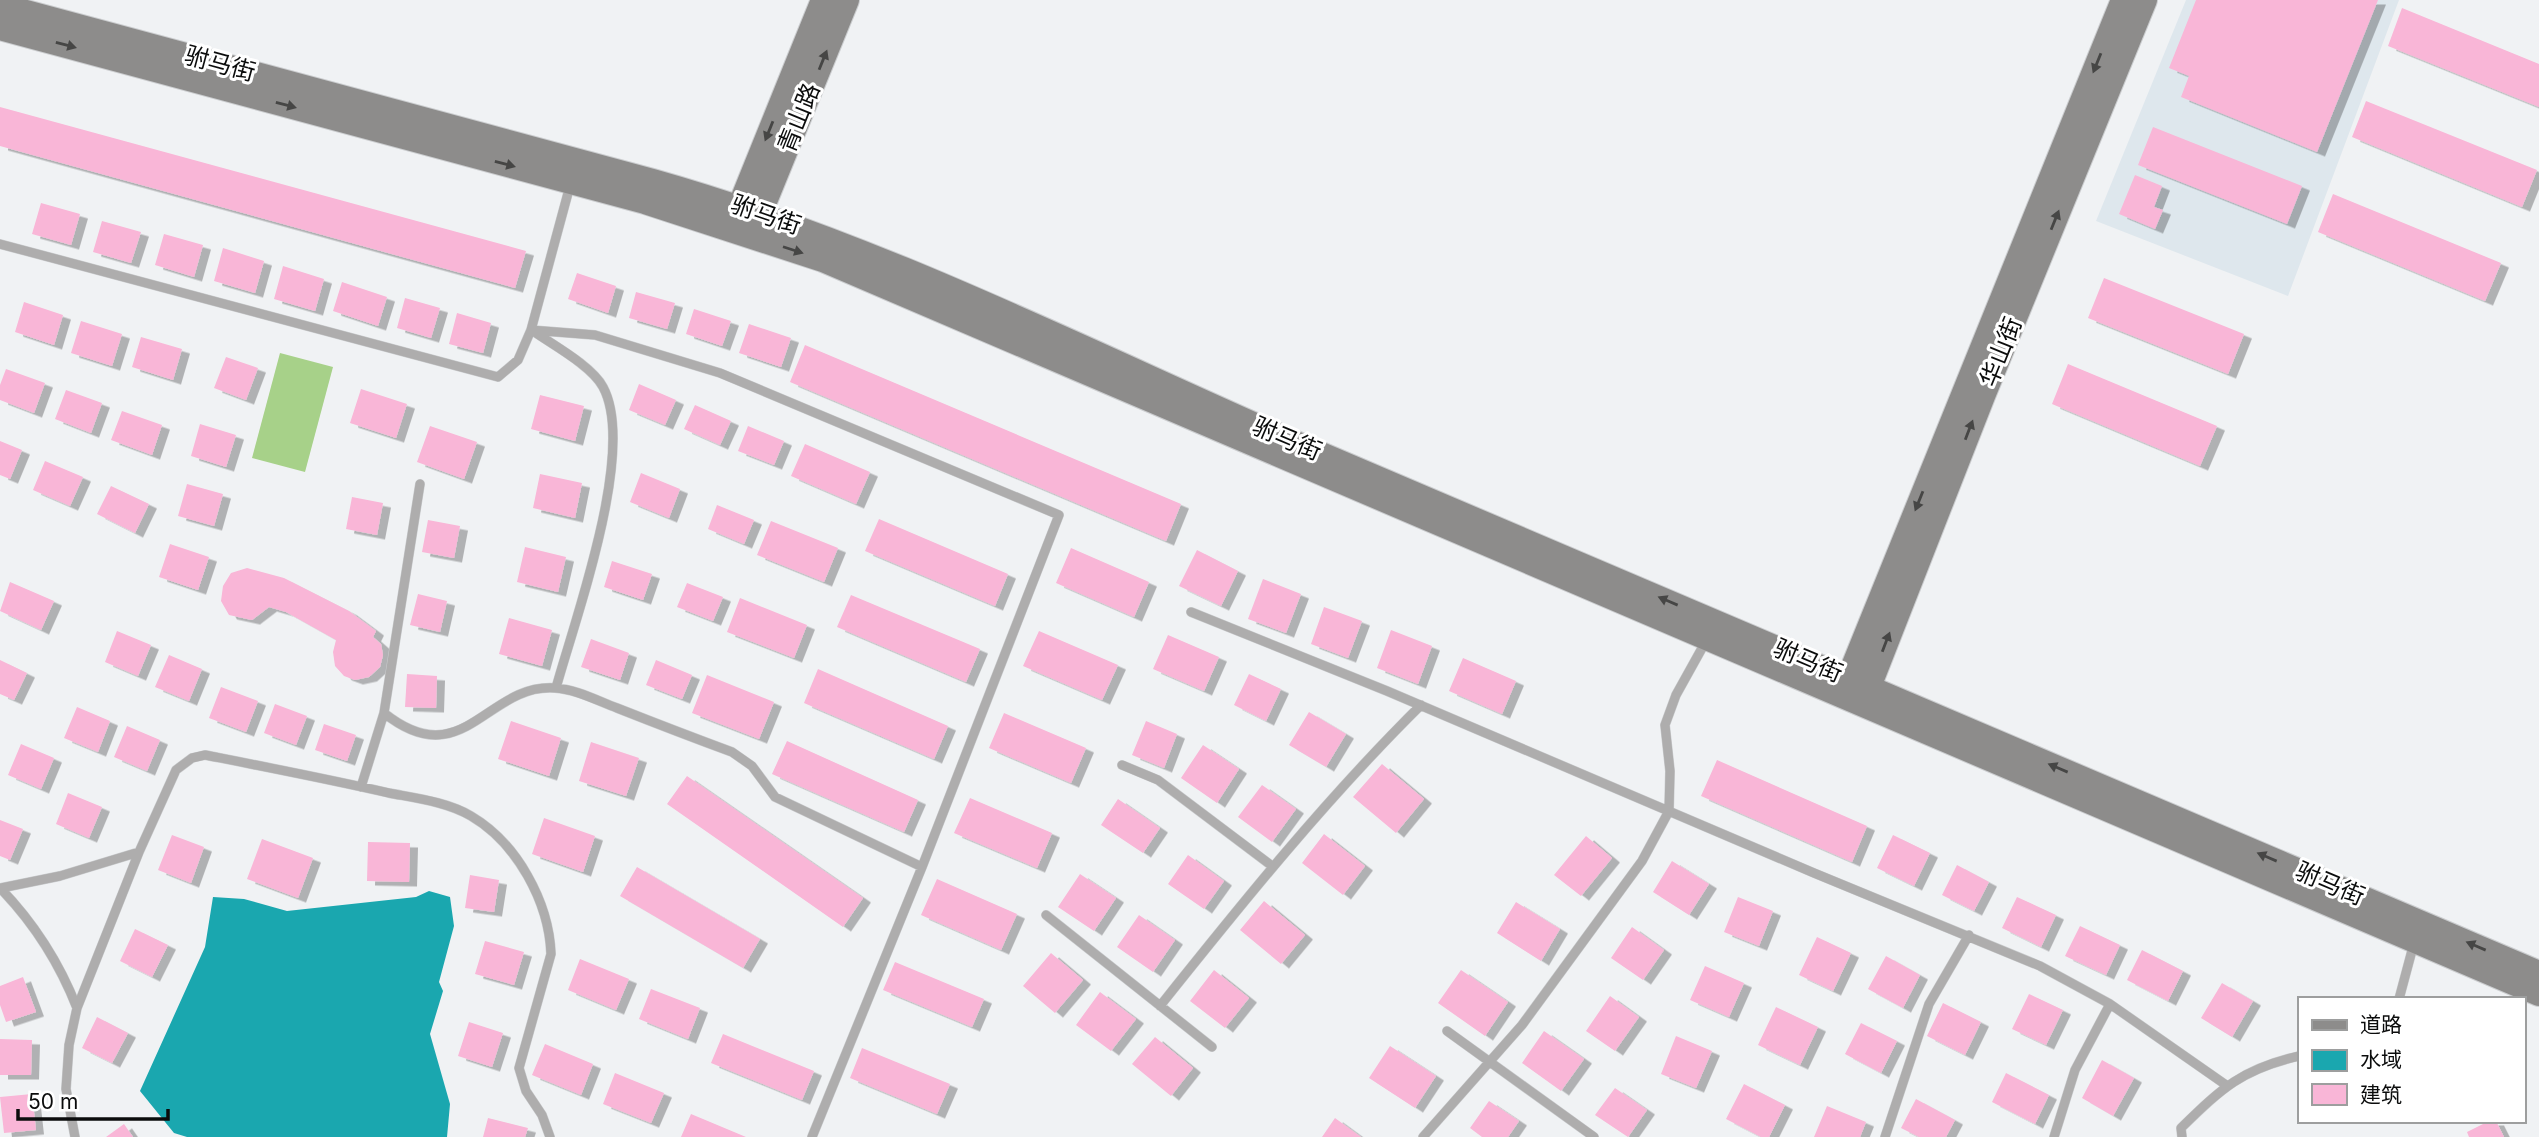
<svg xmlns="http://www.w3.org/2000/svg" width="2539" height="1137" font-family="Inter,'Noto Sans SC',sans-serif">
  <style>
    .built { fill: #dee7ed }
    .green { fill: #a7d189 }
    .water { fill: #1aa7af }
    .building { fill: #f9b6d7; filter: url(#shadow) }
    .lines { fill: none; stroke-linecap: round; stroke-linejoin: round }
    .lane-casing { stroke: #cbcdcf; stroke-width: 10 }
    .secondary-casing { stroke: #cbcdcf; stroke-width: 26 }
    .lane { stroke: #aeadad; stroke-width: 9 }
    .secondary { stroke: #8d8c8b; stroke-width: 24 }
    .oneway { fill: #464645 }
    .labels { text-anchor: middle; stroke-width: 6; stroke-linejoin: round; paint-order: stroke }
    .street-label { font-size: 24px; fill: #0b0c0c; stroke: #fff }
  </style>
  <defs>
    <filter id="shadow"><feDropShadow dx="8" dy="4.5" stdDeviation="0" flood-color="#0004"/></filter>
  </defs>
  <rect width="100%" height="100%" fill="#f0f2f4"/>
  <path class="built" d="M2186,0H2399L2288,296L2096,221Z"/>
  <path class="green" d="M280,353L333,367L305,472L252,458Z"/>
  <path class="water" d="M429,891L450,897L454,926L439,982L443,991L430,1034L450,1104L447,1137H187L174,1133L140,1091L205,947L213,897L244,899L287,911L416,897Z"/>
  <path class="building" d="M2196,0H2378L2317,152L2181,97L2189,76L2169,68Z
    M2402,8L2539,64V107L2388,46Z
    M2366,101L2537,170L2522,207L2352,137Z
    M0,107L526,251L515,288L0,146Z
    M2153,127L2302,186L2287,224L2138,165Z
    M2135,175L2162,186L2154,207L2163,210L2155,229L2119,214Z
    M2333,194L2501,263L2485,301L2318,232Z
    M41,203L80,214L71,245L32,234Z
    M102,221L141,232L131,263L93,252Z
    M164,234L203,245L194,277L155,265Z
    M223,248L264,261L255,293L214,281Z
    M283,266L324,279L315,311L274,299Z
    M577,273L616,286L608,313L568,299Z
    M2104,278L2244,334L2228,374L2088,318Z
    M342,282L387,297L378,326L333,311Z
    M636,292L675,303L667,329L629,318Z
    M405,298L440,308L431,338L397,328Z
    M24,302L63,315L54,345L15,332Z
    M694,309L731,321L722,346L686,334Z
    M457,313L491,323L483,353L449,344Z
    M81,321L122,334L112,366L71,353Z
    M749,324L791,338L781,367L739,353Z
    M141,337L182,349L173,380L132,367Z
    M805,345L1181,504L1166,541L790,382Z
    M226,357L258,368L246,400L214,388Z
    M2068,364L2217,426L2200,466L2052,404Z
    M6,369L45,383L34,413L0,400V385Z
    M639,384L676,400L665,425L629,410Z
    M361,389L407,404L396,438L350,423Z
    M66,390L102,403L91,433L55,419Z
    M540,395L584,406L575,441L531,429Z
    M695,405L731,421L720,445L684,429Z
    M122,411L162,425L152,455L111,440Z
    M200,424L236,435L226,467L191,456Z
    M430,426L477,442L464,479L417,462Z
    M748,426L784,441L774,465L738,451Z
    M0,441L22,450L10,479L0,475Z
    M805,444L870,472L856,504L791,476Z
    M45,461L83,477L70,506L33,490Z
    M641,473L680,489L669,518L630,502Z
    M540,474L582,483L575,518L533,508Z
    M187,484L223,494L214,526L178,516Z
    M111,486L149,504L135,533L97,514Z
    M352,497L383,503L377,535L346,529Z
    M717,505L754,520L744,544L708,529Z
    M879,519L1008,574L995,606L865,551Z
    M428,520L460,526L454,558L422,552Z
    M771,521L838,548L824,582L757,555Z
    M170,544L209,557L198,590L159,577Z
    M525,547L566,557L558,592L517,582Z
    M1071,548L1149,582L1134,617L1056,583Z
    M1197,550L1238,571L1221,606L1179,586Z
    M612,561L652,574L643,600L604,587Z
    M247,568L284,578L349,611L376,631L373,637L381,644L383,655L380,667L369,677L355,680L344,676L335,666L333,652L336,640L286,612L269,607L252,620L229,615L221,601L223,586L231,573Z
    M1263,579L1301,594L1286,633L1248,619Z
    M10,582L54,601L41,630L0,611Z
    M687,583L723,597L713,621L677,607Z
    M418,594L447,601L440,632L410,625Z
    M851,595L980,649L966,682L837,627Z
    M740,598L807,625L794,658L727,632Z
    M1324,607L1362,621L1348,658L1311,644Z
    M509,618L552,630L542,666L499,654Z
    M1391,630L1432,646L1418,684L1377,668Z
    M117,631L151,645L138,676L105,662Z
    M1039,631L1118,665L1102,700L1023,666Z
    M1168,635L1219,657L1204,691L1153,669Z
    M591,639L629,653L620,680L581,667Z
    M169,655L202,669L189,701L155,687Z
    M1463,658L1516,681L1502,714L1449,691Z
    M0,660L27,673L14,700L0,694Z
    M656,660L692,675L682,699L646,685Z
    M818,669L948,726L934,759L804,703Z
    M407,674L437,676L436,708L405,707Z
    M1249,674L1281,689L1266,721L1234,705Z
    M707,675L774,702L759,739L692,713Z
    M221,687L258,701L246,732L209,718Z
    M275,704L307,716L296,745L264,733Z
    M77,707L110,721L98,752L64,738Z
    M1309,712L1346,734L1326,767L1289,745Z
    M1004,713L1086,748L1071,783L989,748Z
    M511,721L561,738L549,776L498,759Z
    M1146,721L1177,734L1164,768L1132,755Z
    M324,724L356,735L347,761L315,750Z
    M127,726L160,740L147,771L114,757Z
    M787,741L918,800L904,832L772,774Z
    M591,742L639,758L626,796L579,781Z
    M21,744L54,758L41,789L8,775Z
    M1203,745L1239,769L1217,803L1181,778Z
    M1717,760L1867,826L1852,862L1701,796Z
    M1382,764L1424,799L1396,833L1353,797Z
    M687,776L863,898L843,927L667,804Z
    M1262,785L1296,809L1272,842L1238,817Z
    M68,793L102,807L89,838L56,824Z
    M970,798L1052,833L1037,868L954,833Z
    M1118,799L1160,828L1143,853L1101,825Z
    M544,818L595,836L583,872L532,854Z
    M0,820L23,829L10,860L0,856Z
    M1324,834L1365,866L1343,895L1302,863Z
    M172,835L204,847L191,883L158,870Z
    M1893,835L1930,853L1914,886L1877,868Z
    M1586,836L1612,858L1581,896L1554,875Z
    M262,839L313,858L298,898L247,879Z
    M368,842L410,843L409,882L367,881Z
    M1188,855L1224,881L1204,909L1168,884Z
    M1672,861L1709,884L1689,915L1653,892Z
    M1957,865L1989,882L1974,911L1942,895Z
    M637,867L760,939L743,968L620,896Z
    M1080,874L1116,898L1094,931L1058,907Z
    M470,875L499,880L494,912L465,908Z
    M937,879L1017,914L1001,950L921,915Z
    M1738,897L1773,911L1759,946L1724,932Z
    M2017,897L2056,915L2041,947L2002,928Z
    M1264,901L1305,935L1281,964L1240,930Z
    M1516,902L1560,929L1541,961L1497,933Z
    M1139,915L1175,940L1153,972L1117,947Z
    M2080,926L2120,945L2106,975L2065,956Z
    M1632,927L1664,950L1643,980L1611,958Z
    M135,929L168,945L152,977L120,961Z
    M1817,937L1851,953L1833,991L1799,975Z
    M485,941L524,952L514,985L475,974Z
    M2142,950L2183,971L2168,1001L2127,980Z
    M1051,953L1083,980L1055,1013L1023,986Z
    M1886,956L1920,975L1903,1008L1868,989Z
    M580,959L629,979L616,1010L568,990Z
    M895,962L984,999L972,1027L883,990Z
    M1705,966L1744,983L1729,1017L1690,1000Z
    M1214,970L1249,998L1225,1028L1190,1001Z
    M1461,970L1508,1002L1485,1036L1438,1003Z
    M23,977L36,1012L6,1022L0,1005V986Z
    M2222,983L2253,1001L2232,1037L2201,1018Z
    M651,989L700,1008L688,1039L639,1019Z
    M1100,992L1136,1019L1111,1051L1076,1025Z
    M2029,994L2063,1010L2046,1045L2012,1029Z
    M1610,996L1639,1017L1615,1051L1586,1031Z
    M1943,1003L1981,1022L1965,1055L1927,1036Z
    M1776,1007L1818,1027L1800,1065L1758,1045Z
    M97,1017L128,1033L112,1063L82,1048Z
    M469,1022L503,1033L492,1067L458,1056Z
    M1861,1023L1897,1041L1881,1073L1845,1054Z
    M1544,1031L1584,1059L1561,1091L1522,1063Z
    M723,1034L814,1071L802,1100L711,1063Z
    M1676,1036L1712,1051L1696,1088L1661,1074Z
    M1155,1037L1193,1068L1171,1096L1132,1064Z
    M0,1039L32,1040L31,1075H0Z
    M545,1044L593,1064L581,1095L532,1075Z
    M1390,1046L1436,1076L1415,1108L1369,1078Z
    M862,1048L950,1084L937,1114L850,1078Z
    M2102,1060L2134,1078L2113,1116L2082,1098Z
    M615,1073L664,1093L651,1123L603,1104Z
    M2006,1073L2049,1095L2035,1124L1992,1102Z
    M1744,1084L1785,1105L1769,1137H1761L1726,1119Z
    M1615,1088L1647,1110L1628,1137L1595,1115Z
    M32,1094L36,1130L4,1133L0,1097Z
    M1916,1099L1955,1120L1946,1137H1919L1901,1128Z
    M1489,1101L1519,1121L1508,1137H1482L1470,1128Z
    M1827,1106L1866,1122L1860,1137H1814Z
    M691,1114L746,1137H681Z
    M488,1118L528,1128L525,1137H483Z
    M1335,1118L1361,1137H1322Z
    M2489,1121H2496L2504,1137H2469L2467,1132Z
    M124,1124L133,1137H106Z"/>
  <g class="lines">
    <defs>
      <path id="lane" d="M0,244L498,377L518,360L531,330L571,182
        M531,330L595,335L720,373L1059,515L922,867L812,1137
        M533,331C553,345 592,366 603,387C637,450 575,619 556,688
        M1191,612L1387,691L1814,873L2040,966L2110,1004L2226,1085
        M384,713C463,776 487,683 555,688C575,689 598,701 617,708C655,723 694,738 732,752L752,766L775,797L922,867
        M1122,765L1158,780L1272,866
        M361,787L384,713L420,484
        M0,888C34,923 59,962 77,1008
        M1,888L60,876L139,852
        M1046,915L1212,1047
        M2399,999L2414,943
        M1160,1006C1243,902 1326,799 1421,705
        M1447,1031L1594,1137
        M75,1137L66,1089L69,1045L77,1008L139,852L176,770L192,758L205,755C266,767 328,779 389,793C415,798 448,802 471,816C517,843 549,902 551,954L519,1068L526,1091L542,1115L550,1137
        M1423,1137L1522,1025L1642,861L1669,811L1670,771L1665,725L1676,695L1706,641
        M1885,1137L1929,1004L1969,935
        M2054,1137L2075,1070L2110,1004
        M2182,1137L2181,1128C2222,1088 2242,1069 2299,1056"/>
      <path id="secondary" d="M0,5L653,181C887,247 1105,361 1328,457C1732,629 2135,801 2539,973
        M0,28L645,202L823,260L2539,994
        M734,220L823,0
        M755,226L847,0
        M1842,694L2123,0
        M1863,702L1983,396L2145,0"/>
    </defs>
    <use href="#lane" class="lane-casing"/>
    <use href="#secondary" class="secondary-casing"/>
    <use href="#lane" class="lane"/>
    <use href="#secondary" class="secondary"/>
  </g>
  <defs><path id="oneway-solid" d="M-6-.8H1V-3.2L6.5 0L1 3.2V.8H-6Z" transform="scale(1.75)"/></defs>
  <g class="oneway">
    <use href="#oneway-solid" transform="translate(66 45) rotate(15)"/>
    <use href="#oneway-solid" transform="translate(823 60) rotate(-68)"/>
    <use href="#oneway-solid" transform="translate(2097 63) rotate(112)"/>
    <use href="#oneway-solid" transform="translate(286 105) rotate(15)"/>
    <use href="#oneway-solid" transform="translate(769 131) rotate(112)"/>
    <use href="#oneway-solid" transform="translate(505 164) rotate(15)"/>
    <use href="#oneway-solid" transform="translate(2055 220) rotate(-68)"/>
    <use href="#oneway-solid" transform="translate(793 250) rotate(18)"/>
    <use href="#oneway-solid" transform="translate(1969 430) rotate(-69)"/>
    <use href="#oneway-solid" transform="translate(1919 501) rotate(112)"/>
    <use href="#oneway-solid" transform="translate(1668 601) rotate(-157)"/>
    <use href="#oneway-solid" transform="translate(1886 642) rotate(-69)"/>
    <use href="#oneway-solid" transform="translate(2058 768) rotate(-157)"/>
    <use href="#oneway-solid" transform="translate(2267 857) rotate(-157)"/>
    <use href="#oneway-solid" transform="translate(2476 946) rotate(-157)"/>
  </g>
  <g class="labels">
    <g class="street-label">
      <text transform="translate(220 64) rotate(15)" y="8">驸马街</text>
      <text transform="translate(799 118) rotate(-68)" y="8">青山路</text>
      <text transform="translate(766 215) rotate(19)" y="8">驸马街</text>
      <text transform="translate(2001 352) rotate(-68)" y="8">华山街</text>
      <text transform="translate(1287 439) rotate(23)" y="8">驸马街</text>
      <text transform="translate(1808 661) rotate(23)" y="8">驸马街</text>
      <text transform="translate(2330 884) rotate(23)" y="8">驸马街</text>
    </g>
  </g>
  <rect x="2298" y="997" width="228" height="126" fill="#ffffff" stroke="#9d9e9e" stroke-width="2"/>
  <rect x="2312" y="1020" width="35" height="10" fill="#8d8c8b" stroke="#9d9e9e" stroke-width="2"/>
  <text x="2360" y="1032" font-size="21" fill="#0b0c0c">道路</text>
  <rect x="2312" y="1050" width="35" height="21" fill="#1aa7af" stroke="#9d9e9e" stroke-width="2"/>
  <text x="2360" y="1067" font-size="21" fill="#0b0c0c">水域</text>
  <rect x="2312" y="1084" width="35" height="21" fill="#f9b6d7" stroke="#9d9e9e" stroke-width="2"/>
  <text x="2360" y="1102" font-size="21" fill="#0b0c0c">建筑</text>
  <path d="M18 1109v10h150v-10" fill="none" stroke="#0b0c0c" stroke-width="3.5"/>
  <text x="28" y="1109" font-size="21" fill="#0b0c0c" stroke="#ffffff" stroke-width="5" paint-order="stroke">50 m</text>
</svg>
